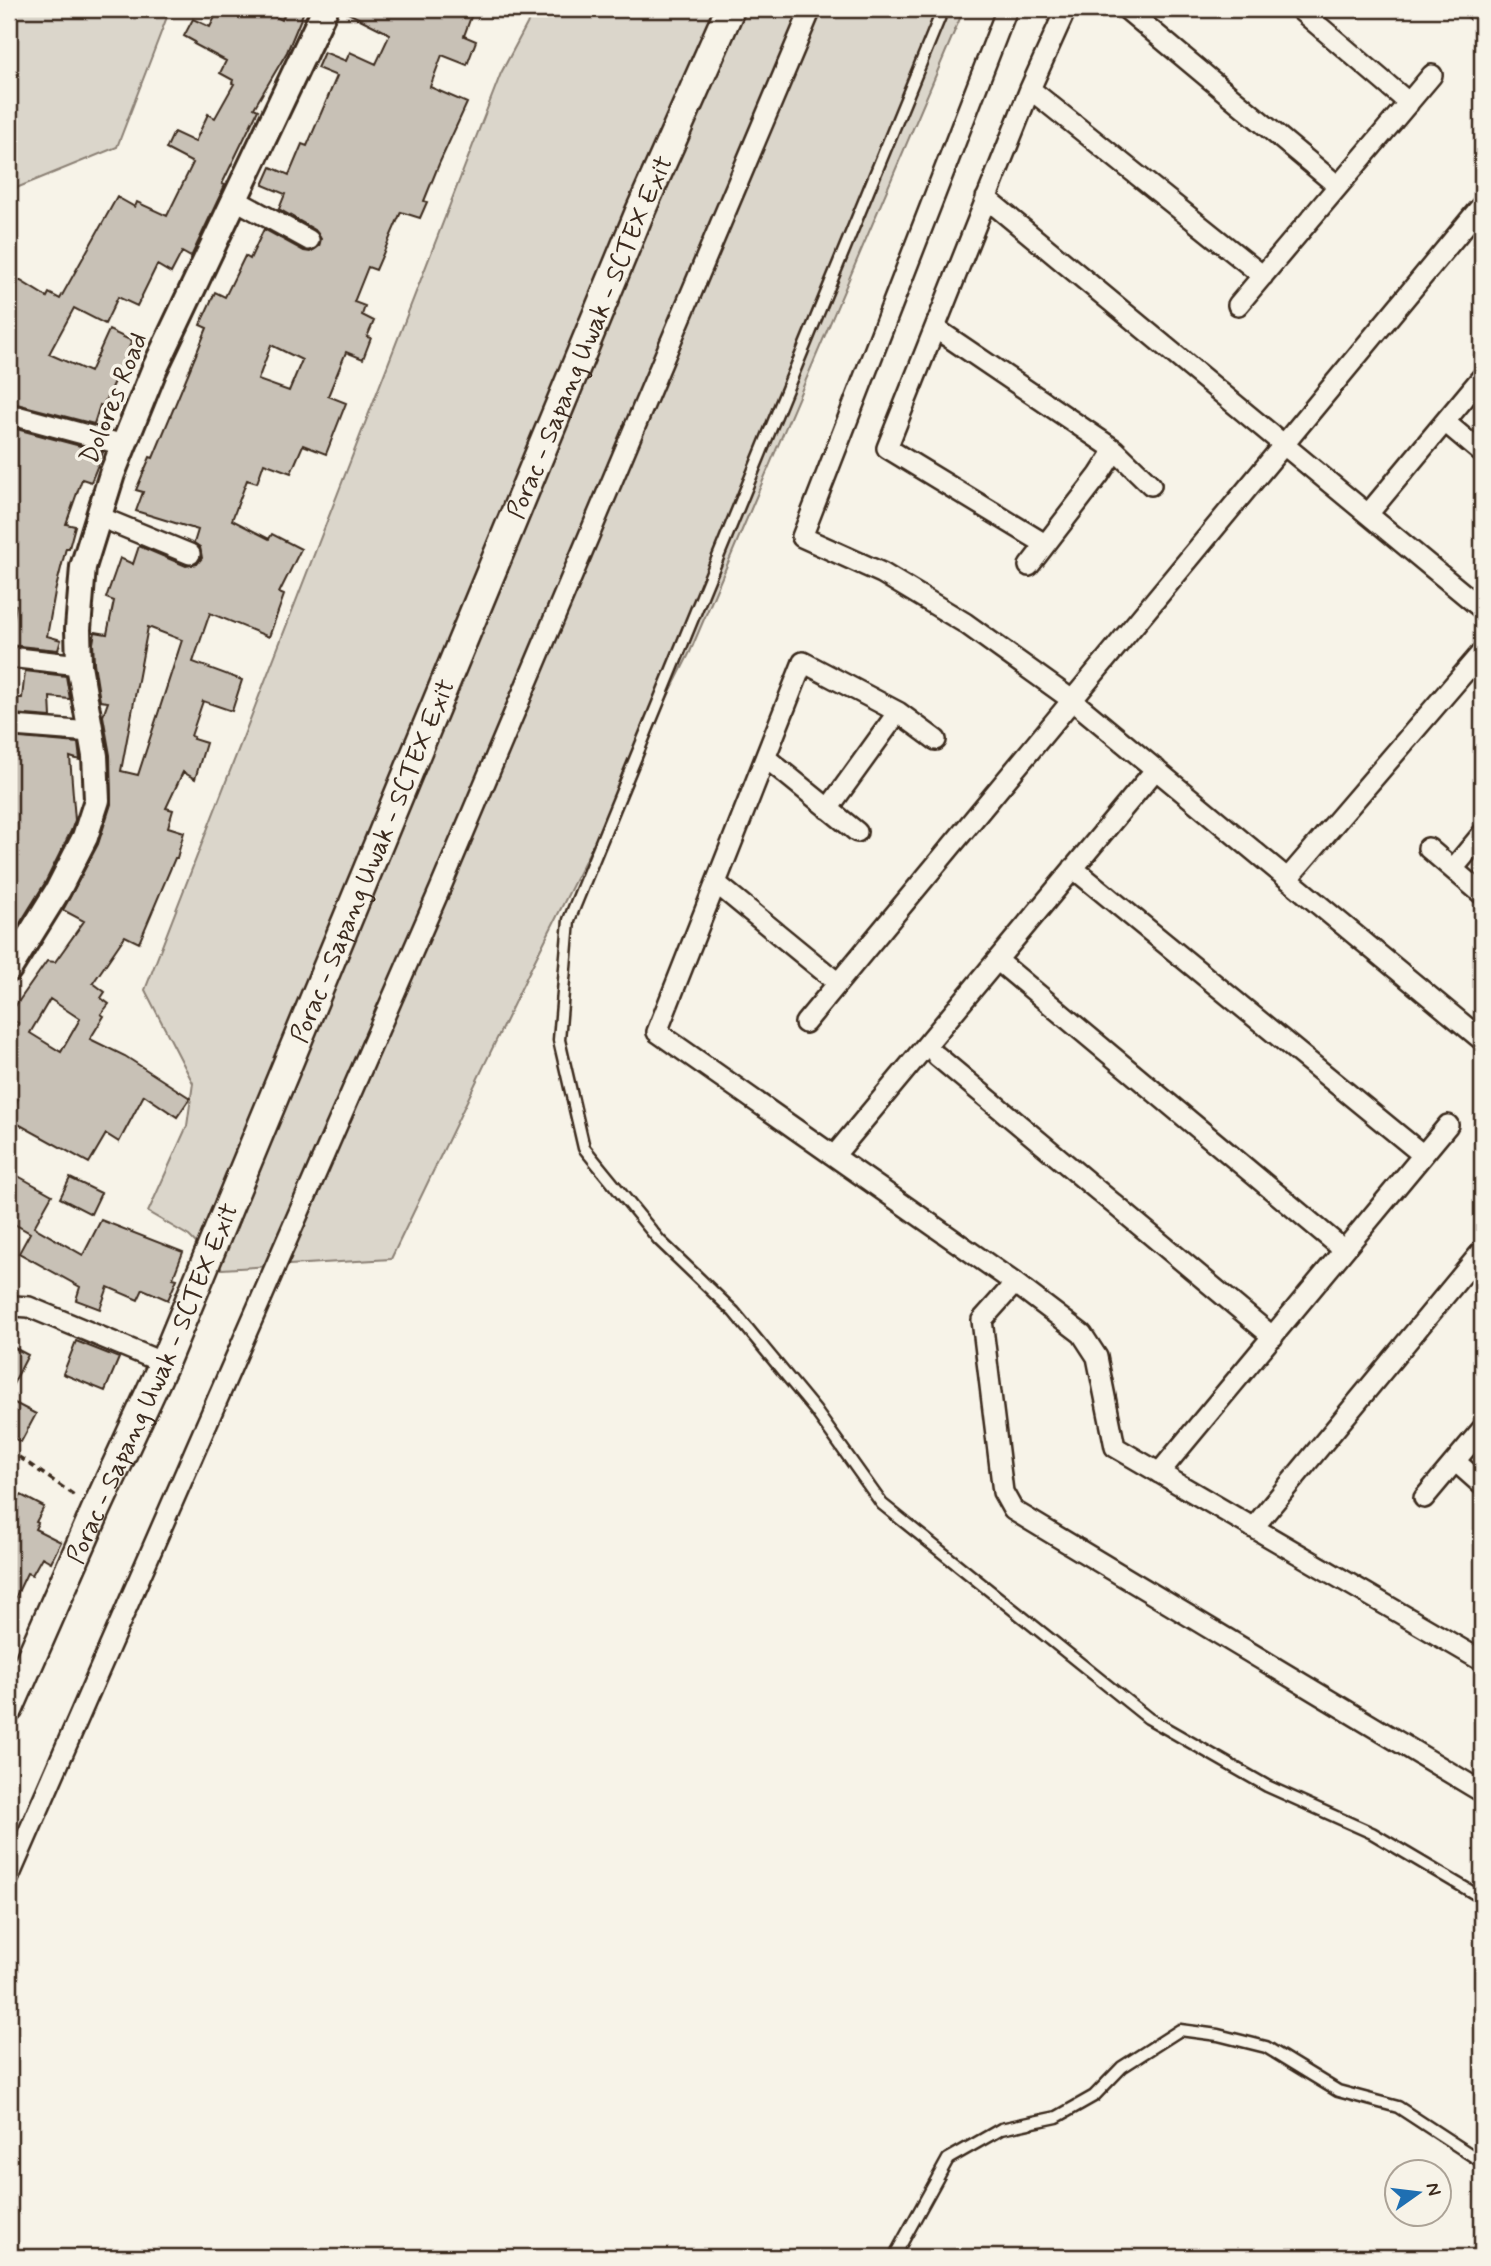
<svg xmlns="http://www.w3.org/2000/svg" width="1491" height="2266" font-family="Mynerve,sans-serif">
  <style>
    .green { fill: #dbd6cb; stroke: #8b8074; stroke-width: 2 }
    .building { fill: #c8c1b6; stroke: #3b2a1e; stroke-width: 2; fill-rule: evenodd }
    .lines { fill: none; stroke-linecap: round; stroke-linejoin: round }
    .service-casing { stroke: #3b2a1e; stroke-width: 15 }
    .minor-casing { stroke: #3b2a1e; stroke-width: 24 }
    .tertiary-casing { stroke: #3b2a1e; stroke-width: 30 }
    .secondary-casing { stroke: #3b2a1e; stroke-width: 33 }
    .path { stroke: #3b2a1e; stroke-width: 3.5; stroke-dasharray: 7 5; stroke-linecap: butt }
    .service { stroke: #f7f3e8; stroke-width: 10 }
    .minor { stroke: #f7f3e8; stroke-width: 19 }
    .tertiary { stroke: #f7f3e8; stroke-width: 24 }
    .secondary { stroke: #f7f3e8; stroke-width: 28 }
    .labels { text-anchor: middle; stroke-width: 7; stroke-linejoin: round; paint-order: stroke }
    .street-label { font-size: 26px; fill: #3b2a1e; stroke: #f7f3e8 }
  </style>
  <rect width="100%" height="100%" fill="#f7f3e8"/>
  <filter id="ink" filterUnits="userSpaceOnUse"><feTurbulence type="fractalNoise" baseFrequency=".0143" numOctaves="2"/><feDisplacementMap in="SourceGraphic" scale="14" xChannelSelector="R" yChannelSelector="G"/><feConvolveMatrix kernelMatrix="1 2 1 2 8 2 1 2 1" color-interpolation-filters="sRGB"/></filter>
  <g filter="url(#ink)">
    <path class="green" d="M13,9H170L117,147L9,191V14Z
      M535,9H964L690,652L530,970L391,1259L222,1269L189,1236L148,1212L187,1126L193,1083L145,990L501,73Z"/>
    <path class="building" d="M219,9H259L282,20L287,9H305L287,52L254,108L258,110L222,184L225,185L191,257L182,252L171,273L157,265L137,306L118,297L105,324L74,308L49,354L90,372L109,330L132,341L103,406L100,405L94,424L9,402V298L19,280L47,297L49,293L60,299L117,197L135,207L137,202L167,216L193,163L166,149L174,132L195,142L208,114L215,118L234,84L232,83L233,80L220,73L226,61L194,44L195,42L184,36L193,19L210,27Z
      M340,9H460L472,14L464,36L476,41L467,65L442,55L430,87L467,103L439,164L424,201L427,202L420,218L401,212L376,270L368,267L354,302L365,306L362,315L374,321L367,337L371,338L363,359L346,352L328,396L346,403L326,454L303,445L291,473L264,463L257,483L247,480L232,520L269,539L272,534L301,549L279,593L284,595L269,637L210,613L193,662L242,680L232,711L203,701L191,736L194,737L193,739L206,743L195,779L183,772L166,808L173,810L168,827L184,832L177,858H175L139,943L125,936L93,983L105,992L101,998L109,1004L101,1014L104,1016L90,1039L125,1056L190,1098L177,1117L144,1095L119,1142L106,1134L89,1163L9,1119L18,1099L9,1094V1038L18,1023L9,1017V1015L47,961L55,962L84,921L63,910L98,844L111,804L110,755L103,716L108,702L100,701L94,663L93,643L95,632L107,634L114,601L106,598L120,558L133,564L139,546L186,566L197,564L202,558L200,547L194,543L198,530L136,511L143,492L136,490L150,457L153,458L207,328L200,325L215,292L225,297L245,256L250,259L264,229L304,251L310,252L319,246L321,239L315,230L279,209L285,194L263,185L271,167L289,175L302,144L307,146L337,76L317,68L324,52L346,61L350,52L376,64L390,34ZM271,345L302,360L289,391L258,380ZM148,627L182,640L138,775L121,771ZM50,999L80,1019L61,1052L30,1033Z
      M9,427L103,452L91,482L82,479L66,524L75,526L69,548H66L55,592L47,636L61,640L58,650L9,645L16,605L11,604L17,576L9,574Z
      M25,671L66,676L70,699L50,697L51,717L13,714V709H18V698H22Z
      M9,737L78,743L80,760L70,757L75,820L71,831L45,883L9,941Z
      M9,1171L52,1195L34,1227L83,1255L101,1220L183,1252L173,1278L177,1279L168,1300L143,1289L138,1300L108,1287L100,1309L76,1300L80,1287L19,1253L30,1233L9,1221Z
      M70,1178L101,1193L91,1214L60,1198Z
      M76,1341L119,1358L105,1391L63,1374Z
      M9,1345L28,1355L9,1392Z
      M9,1400L36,1414L21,1442L9,1436Z
      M21,1495L44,1507L36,1522L38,1523L35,1529L61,1542L51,1562L42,1557L32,1575L27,1573L9,1611V1518Z"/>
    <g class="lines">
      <defs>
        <path id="service" d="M943,9L569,920L559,1040L584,1148L659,1240L734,1312L815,1410L882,1504L1148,1718L1267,1786L1372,1833L1482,1898
          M894,2257L948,2159L1001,2129L1057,2117L1094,2096L1122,2067L1180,2030L1218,2035L1266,2047L1338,2091L1398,2107L1482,2162"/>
        <path id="minor" d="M1007,9L802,537L882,573L965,623L1072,700L1482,1040
          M1126,9L1338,186
          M1299,9L1409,103
          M1475,9L1482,15
          M1030,89L1263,276
          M986,198L1482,609
          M236,200L309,240
          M1238,305L1432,75
          M935,328L1115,450L1151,485
          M9,414L124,445
          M1445,422L1482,453
          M1368,514L1482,377
          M100,517L190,554
          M1045,544L887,448L1030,89L1066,9
          M1029,566L1099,475L1115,450
          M9,657L79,665
          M13,726L91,732
          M936,740L898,712L803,662L657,1032L1015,1283L1082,1334L1097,1357L1115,1447L1482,1661
          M766,758L857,832
          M828,809L898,712
          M1428,848L1482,894
          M1073,868L1423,1155
          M1453,869L1482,834
          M1288,878L1482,652
          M716,883L838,983
          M997,960L1344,1250
          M805,1023L1482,205
          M937,1056L1273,1337
          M834,1156L1156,769
          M1015,1283L982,1320L1003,1492L1013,1510L1482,1792
          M9,1309L14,1306L29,1307L164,1363
          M1455,1461L1482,1485
          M1159,1473L1448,1125
          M1424,1498L1482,1429
          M1253,1528L1482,1251
          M9,1877L440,889L811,9"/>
        <path id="tertiary" d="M9,969L58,890L85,837L97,800L95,756L79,665L78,629L83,567L112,474L154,370L325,9"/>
        <g id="secondary">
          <path id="s1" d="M9,1708L96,1510L164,1363L639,214L730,9"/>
        </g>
      </defs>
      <use href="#service" class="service-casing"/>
      <use href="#minor" class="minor-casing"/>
      <use href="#tertiary" class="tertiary-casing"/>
      <use href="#secondary" class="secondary-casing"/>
      <path class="path" d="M9,1450L77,1497"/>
      <use href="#service" class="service"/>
      <use href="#minor" class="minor"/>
      <use href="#tertiary" class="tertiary"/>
      <use href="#secondary" class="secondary"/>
    </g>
  </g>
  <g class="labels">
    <g class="street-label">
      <text dy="9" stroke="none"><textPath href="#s1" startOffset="1489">Porac - Sapang Uwak - SCTEX Exit</textPath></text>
      <text transform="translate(113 398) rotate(-68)" y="9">Dolores Road</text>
      <text dy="9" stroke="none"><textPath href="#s1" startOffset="922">Porac - Sapang Uwak - SCTEX Exit</textPath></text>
      <text dy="9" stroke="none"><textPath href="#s1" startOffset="355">Porac - Sapang Uwak - SCTEX Exit</textPath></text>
    </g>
  </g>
  <rect width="1491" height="2266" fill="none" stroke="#f7f3e8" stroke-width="35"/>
  <rect x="18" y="18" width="1456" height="2231" fill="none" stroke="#3b2a1e" stroke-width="2.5" filter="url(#ink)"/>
  <g transform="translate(1418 2193) rotate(76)"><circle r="33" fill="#f7f3e8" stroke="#aca397" stroke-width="2"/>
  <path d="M0-5L12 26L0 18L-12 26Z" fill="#1f6fb2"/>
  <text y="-10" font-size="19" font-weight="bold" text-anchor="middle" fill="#3b2a1e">N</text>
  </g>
</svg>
